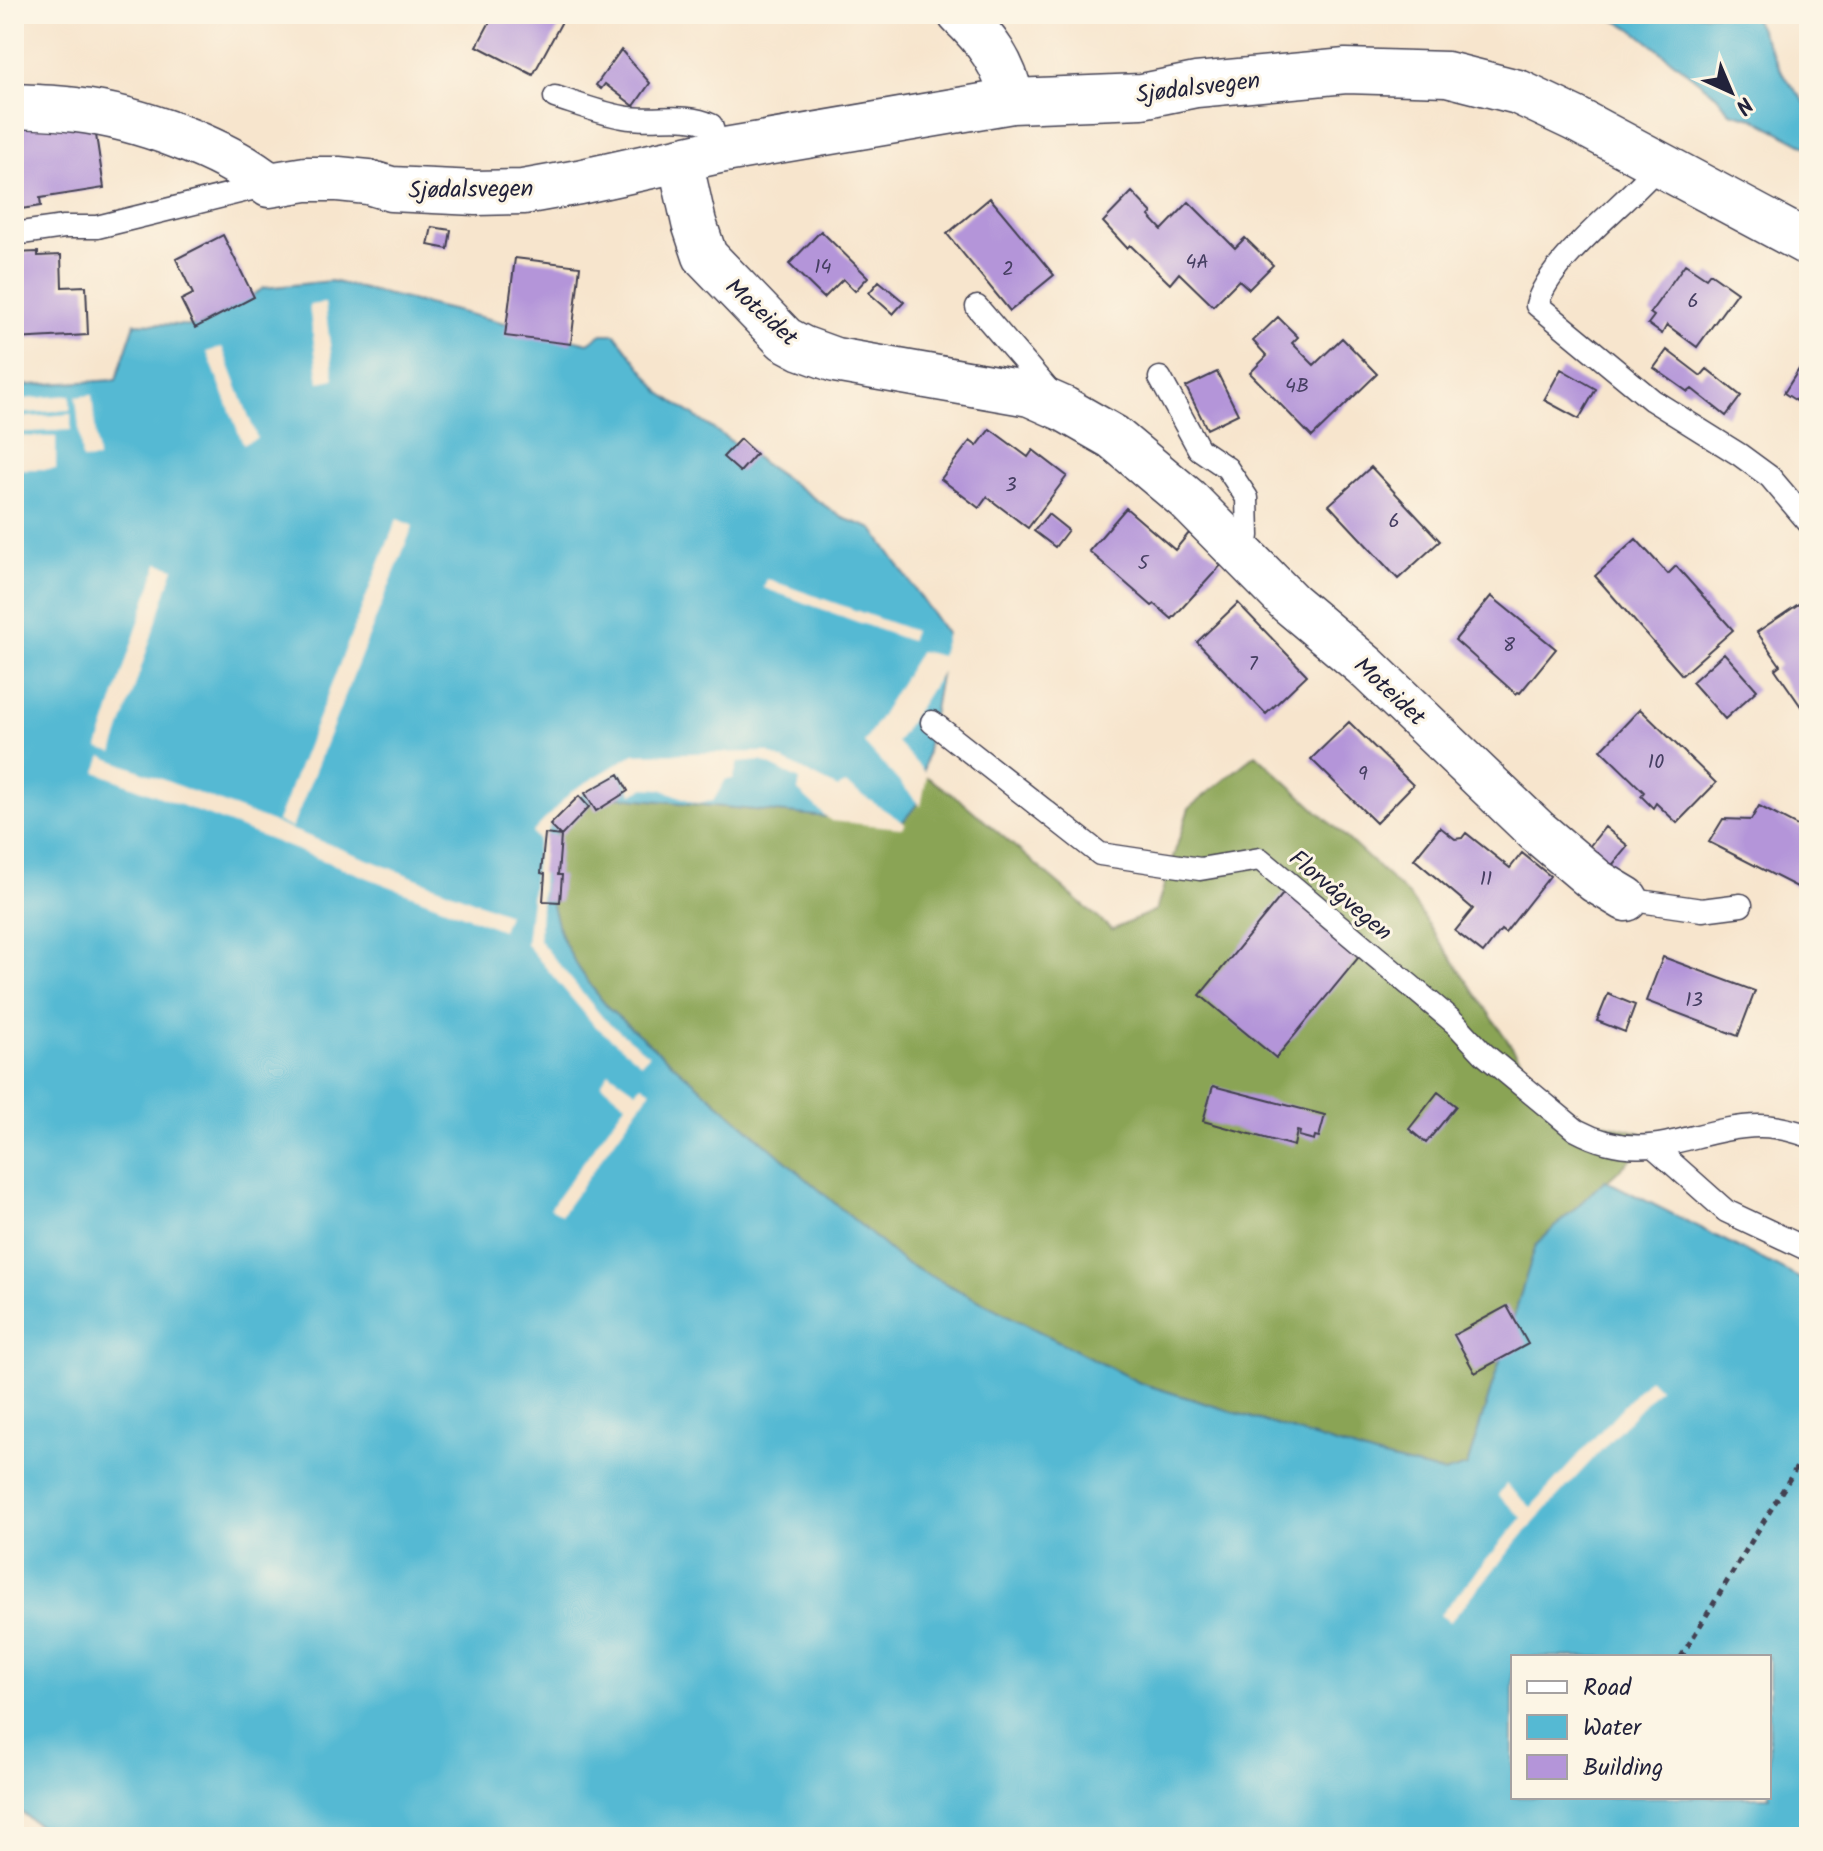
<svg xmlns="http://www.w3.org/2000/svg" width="1823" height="1851" font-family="Kalam,sans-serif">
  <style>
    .forest { fill: #8aa455; stroke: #566348; stroke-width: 2 }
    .water { fill: #55b9d3; stroke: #3c6e87; stroke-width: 2; fill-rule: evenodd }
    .pier { fill: #f7e5cd }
    .building { fill: #b495d9 }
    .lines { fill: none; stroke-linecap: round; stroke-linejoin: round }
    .service-casing { stroke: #423f51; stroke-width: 25 }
    .minor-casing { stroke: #423f51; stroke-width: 47 }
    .path { stroke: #423f51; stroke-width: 5; stroke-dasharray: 6 6; stroke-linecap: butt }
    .service { stroke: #fff; stroke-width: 22 }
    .minor { stroke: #fff; stroke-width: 44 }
    .labels { text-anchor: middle; stroke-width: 6; stroke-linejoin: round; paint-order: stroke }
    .number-label { font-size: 20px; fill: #463f62 }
    .street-label { font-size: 24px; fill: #22223b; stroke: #fcf5e5 }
  </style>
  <rect width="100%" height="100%" fill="#fcf5e5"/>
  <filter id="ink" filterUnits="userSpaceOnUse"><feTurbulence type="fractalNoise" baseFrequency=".0125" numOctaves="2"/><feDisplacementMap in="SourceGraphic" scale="16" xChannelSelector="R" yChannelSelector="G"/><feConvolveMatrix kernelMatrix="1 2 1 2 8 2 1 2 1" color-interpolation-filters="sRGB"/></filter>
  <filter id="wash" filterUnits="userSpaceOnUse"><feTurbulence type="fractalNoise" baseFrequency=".006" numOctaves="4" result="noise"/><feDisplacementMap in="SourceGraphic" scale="32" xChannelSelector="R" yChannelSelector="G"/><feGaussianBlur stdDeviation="1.8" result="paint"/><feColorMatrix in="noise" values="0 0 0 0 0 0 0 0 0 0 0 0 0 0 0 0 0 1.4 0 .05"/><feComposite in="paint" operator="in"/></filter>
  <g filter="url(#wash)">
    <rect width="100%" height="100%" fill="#f7e5cd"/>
    <path class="forest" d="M1256,754L1409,896L1555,1110L1656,1137L1607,1181L1605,1180L1536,1245L1467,1466L1444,1473L1375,1456L1140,1383L903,1262L609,1009C571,963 541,916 551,853C553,841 559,829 563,818L598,799L620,797L901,824L923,774L964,803L1112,930L1156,910L1189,808Z"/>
    <path class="water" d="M1602,14H1752L1784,76L1809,108V148L1753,118L1730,112L1717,96L1631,28Z
      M331,281L588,343L602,334H615L661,393L843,518L873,529L947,635L918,803L901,824L620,797L598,799L563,818C559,829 553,841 551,853C541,916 571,963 609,1009L903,1262L1140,1383L1375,1456L1444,1473L1467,1466L1536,1245L1605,1180L1809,1283V1837H54L14,1807V386L116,380L135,323L201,326L264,288ZM1513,1657H1769V1797H1513Z"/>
    <path class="pier" d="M325,303L334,379L319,382L309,305Z
      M222,347L257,438L243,444L207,352Z
      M70,395V410L14,414V400Z
      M92,395L98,459L82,460L76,397Z
      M71,414V430L14,433V418Z
      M14,436L56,437V469H14Z
      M397,519L413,526L292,828L277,822Z
      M158,563L174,568L113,753L98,748Z
      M767,579L914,631L910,641L764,588Z
      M948,629L951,635L946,665L897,742L927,775L921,806L864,743L920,651L941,656Z
      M767,752L838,788L845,784L906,824L901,828L831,821L798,791L800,780L761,761L738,763L733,779H726L713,801L696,803L661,789L645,788L632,794L621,771L581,795L550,826L545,838L539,940L603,1018L649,1055L641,1063L594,1025L526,944L538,839L532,833L572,791L634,754Z
      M102,756L508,914L502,930L96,772Z
      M609,1072L636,1091L642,1084L651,1090L561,1215L550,1208L626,1103L601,1084Z
      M1649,1378L1659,1388L1527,1530L1450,1622L1440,1615L1522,1518L1498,1495L1506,1484L1531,1507Z"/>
    <g id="blocks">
      <path class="building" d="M494,14H566L533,75L477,46Z
        M621,50L650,83L634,106L605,84L601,89L596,85Z
        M14,113L93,115L104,188L40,198L41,206L14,210Z
        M1132,192L1152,213L1149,216L1162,230L1189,202L1235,248L1245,238L1273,265L1249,289L1239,280L1213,306L1179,273L1170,284L1130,245L1127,248L1103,222Z
        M990,198L1054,275L1010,311L947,234Z
        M432,227L451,230L448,249L428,245Z
        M821,231L868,277L855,291L843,279L824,298L789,264Z
        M223,235L254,297L195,328L181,300L193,294L176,259Z
        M38,252V256L61,255L62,287L86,286L88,335L14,339V253Z
        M515,258L580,266L571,344L505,336Z
        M1685,264L1706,278L1710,273L1737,292L1697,347L1667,325L1662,334L1648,324L1654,316L1650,313Z
        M879,281L904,302L893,314L869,293Z
        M1278,317L1298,337L1292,343L1314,365L1342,338L1377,374L1312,437L1250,373L1267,356L1253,341Z
        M1809,346V409L1784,393L1806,358L1803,356Z
        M1667,350L1701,376L1707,369L1741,396L1726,416L1692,389L1688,392L1654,368Z
        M1561,369L1596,389L1579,419L1544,400Z
        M1217,372L1238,414L1207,429L1186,387Z
        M990,429L1028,457L1033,450L1067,476L1028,528L987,497L979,508L941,479L970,441L977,446Z
        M740,439L756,454L740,472L723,457Z
        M1371,467L1440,541L1398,579L1329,505Z
        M1126,508L1175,550L1189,533L1223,563L1172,619L1155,604L1152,606L1089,551Z
        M1048,514L1068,530L1055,547L1034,531Z
        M1636,539L1668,574L1676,566L1733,630L1682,675L1595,576Z
        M1491,596L1556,649L1520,693L1518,692L1516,694L1455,640Z
        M1809,597V718L1775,669L1780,665L1757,632Z
        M1238,603L1307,675L1266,714L1197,642Z
        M1724,653L1757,690L1725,719L1692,682Z
        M1640,709L1716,783L1677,823L1656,803L1653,808L1641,796L1644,792L1601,750Z
        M1349,722L1413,785L1376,823L1311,759Z
        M619,774L628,791L596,811L585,793Z
        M579,796L589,807L561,836L550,825Z
        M1759,806L1809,832V893L1709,842L1723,819L1751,820Z
        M1440,827L1455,839L1462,838L1466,833L1510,868L1522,853L1550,876L1505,933L1501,930L1483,953L1455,931L1473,909L1414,859Z
        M1605,827L1628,846L1604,875L1581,857Z
        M545,834L561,836L558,875H562L560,902L543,901L545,874L541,873Z
        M1287,889L1363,952L1276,1058L1200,995Z
        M1663,957L1755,991L1738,1036L1646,1001Z
        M1608,994L1635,1005L1625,1032L1597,1021Z
        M1213,1086L1325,1115L1319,1137L1315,1136L1314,1140L1299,1136L1300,1132L1297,1131L1294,1146L1203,1121Z
        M1438,1092L1456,1106L1426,1143L1409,1129Z
        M1507,1306L1528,1344L1475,1373L1454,1335Z"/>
    </g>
  </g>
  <g filter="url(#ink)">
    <use href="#blocks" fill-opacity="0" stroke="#423f51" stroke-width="2"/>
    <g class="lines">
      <defs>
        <path id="service" d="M555,97C577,104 600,113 623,117C654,123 683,112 711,125L719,151
          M1660,164C1629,202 1548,260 1537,305L1652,400L1740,455L1770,477L1809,523
          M14,234L64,227H97L268,185
          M977,307L1051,393
          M1160,378L1199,449L1227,468L1247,498L1248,536L1240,551
          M932,722L1100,854L1200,869L1260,859L1456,1024L1484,1054L1576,1130C1649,1169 1690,1127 1760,1126C1777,1126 1792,1130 1809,1136
          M1626,899L1702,910L1741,905
          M1654,1147L1726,1211L1809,1250"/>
        <path id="minor" d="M960,14C986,39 1005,64 1012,101
          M14,106C34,107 55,107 76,110C135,117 222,147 269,185L306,179H338L368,182L391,189L476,193L523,192L579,182L719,151L1012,101L1142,96L1196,85L1346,71L1447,74L1518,92L1575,119L1809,244
          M680,160L694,223L705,256L785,339L802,348L835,360L1030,394L1064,409L1113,437L1187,499L1290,603L1365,666L1537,831L1596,881L1626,899"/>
      </defs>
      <use href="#service" class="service-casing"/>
      <use href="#minor" class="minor-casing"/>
      <path class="path" d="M1803,14L1809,25
        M1681,1657L1809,1447"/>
      <use href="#service" class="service"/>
      <use href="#minor" class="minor"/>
    </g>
  </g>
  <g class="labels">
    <g class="number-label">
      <text x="1197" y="268">4A</text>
      <text x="823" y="273">14</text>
      <text x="1008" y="275">2</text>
      <text x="1693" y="307">6</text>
      <text x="1297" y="392">4B</text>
      <text x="1011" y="491">3</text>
      <text x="1394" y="527">6</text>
      <text x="1143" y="569">5</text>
      <text x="1509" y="651">8</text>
      <text x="1253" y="670">7</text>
      <text x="1656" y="768">10</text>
      <text x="1363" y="780">9</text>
      <text x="1486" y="885">11</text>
      <text x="1694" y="1006">13</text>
    </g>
    <g class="street-label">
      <text transform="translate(1198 87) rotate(-7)" y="8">Sjødalsvegen</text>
      <text transform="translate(471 189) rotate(-1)" y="8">Sjødalsvegen</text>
      <text transform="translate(762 312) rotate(42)" y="8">Moteidet</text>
      <text transform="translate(1390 691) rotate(43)" y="8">Moteidet</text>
      <text transform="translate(1341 895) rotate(40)" y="8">Florvågvegen</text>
    </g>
  </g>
  <rect width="1823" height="1851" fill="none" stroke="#fcf5e5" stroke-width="48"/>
  <rect x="1511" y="1655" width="260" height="144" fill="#fcf5e5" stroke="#a5a1a1" stroke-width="2"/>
  <rect x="1527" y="1681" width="40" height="12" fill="#ffffff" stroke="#a5a1a1" stroke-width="2"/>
  <text x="1583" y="1695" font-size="24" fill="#22223b">Road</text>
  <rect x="1527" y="1715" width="40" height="24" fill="#55b9d3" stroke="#a5a1a1" stroke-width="2"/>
  <text x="1583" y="1735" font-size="24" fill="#22223b">Water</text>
  <rect x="1527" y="1755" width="40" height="24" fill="#b495d9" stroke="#a5a1a1" stroke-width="2"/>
  <text x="1583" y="1775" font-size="24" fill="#22223b">Building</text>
  <g transform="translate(1731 92) rotate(136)" stroke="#fcf5e5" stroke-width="6" paint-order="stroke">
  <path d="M0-6L14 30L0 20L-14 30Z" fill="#22223b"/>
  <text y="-12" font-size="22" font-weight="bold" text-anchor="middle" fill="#22223b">N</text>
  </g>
</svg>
